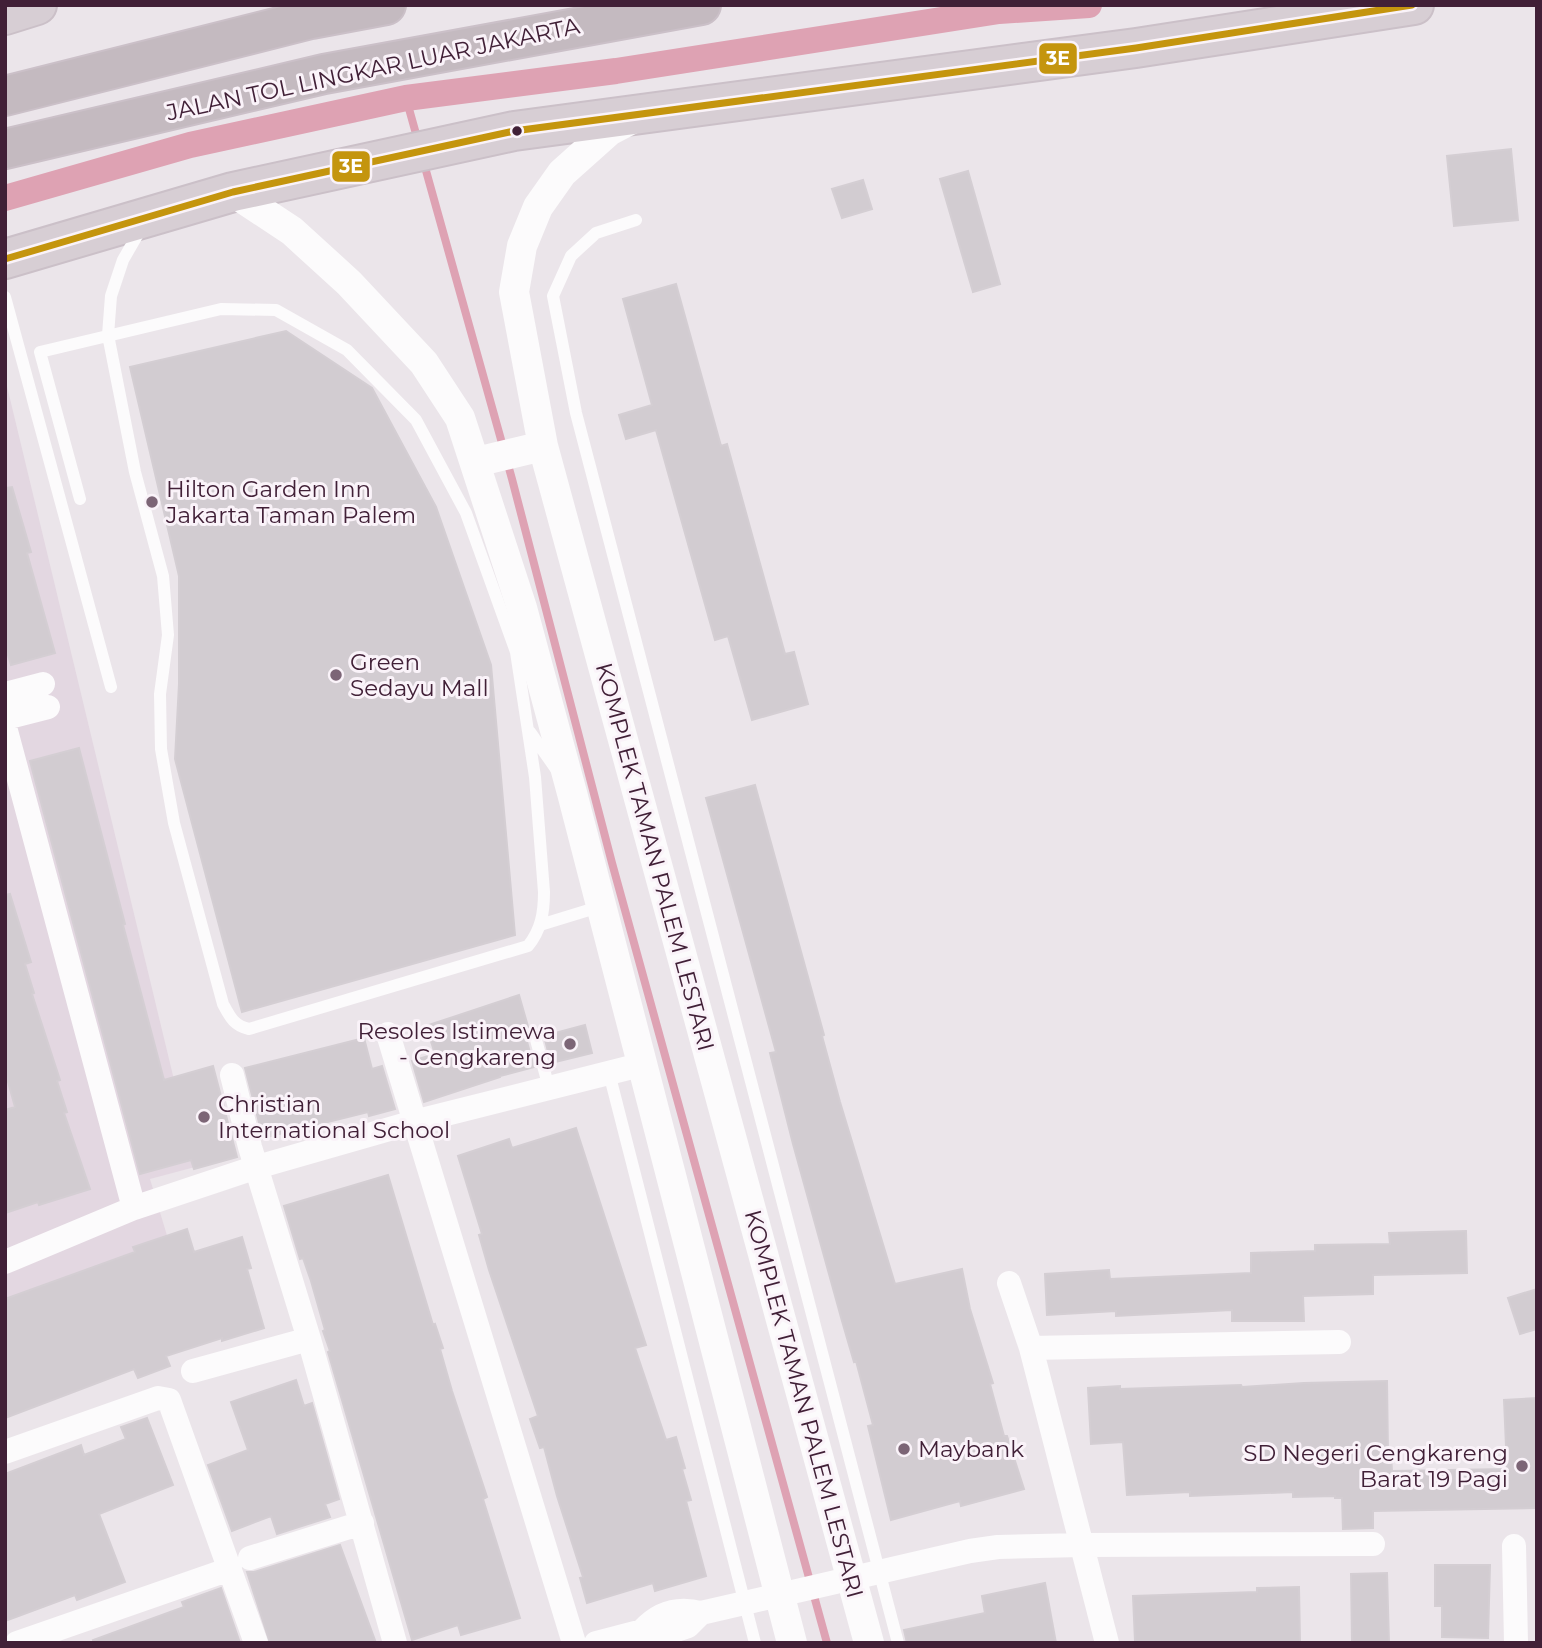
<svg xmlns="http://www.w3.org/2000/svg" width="1542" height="1648" font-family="Montserrat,sans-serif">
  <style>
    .built { fill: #e3d7e1 }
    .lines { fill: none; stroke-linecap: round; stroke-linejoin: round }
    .stream { stroke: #dea2b3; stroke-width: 8 }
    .canal { stroke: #dea2b3; stroke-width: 26 }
    .building { fill: #d2ccd1; stroke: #d4ced3; stroke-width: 2 }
    .primary-casing { stroke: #cbc0c8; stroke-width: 42 }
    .motorway-casing { stroke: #cbc0c8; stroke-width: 42 }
    .service { stroke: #fcfbfc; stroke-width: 12 }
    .minor { stroke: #fcfbfc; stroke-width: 24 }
    .tertiary { stroke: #fcfbfc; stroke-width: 30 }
    .primary { stroke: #d7ced4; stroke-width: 38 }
    .motorway { stroke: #c4bac0; stroke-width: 38 }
    .bus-1-casing { stroke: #faf3f9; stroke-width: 12 }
    .bus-1 { stroke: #c4950e; stroke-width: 7 }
    .bus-dot { fill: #412037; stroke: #faf3f9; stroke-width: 2.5 }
    .poi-dot { fill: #7c6576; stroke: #faf3f9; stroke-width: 2.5 }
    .labels { text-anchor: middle; stroke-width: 6; stroke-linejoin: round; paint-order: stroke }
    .street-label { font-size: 23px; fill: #412037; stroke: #faf3f9 }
    .poi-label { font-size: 23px; fill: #412037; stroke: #faf3f9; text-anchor: start }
    .line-badge { stroke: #faf3f9; stroke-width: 2.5 }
    .badge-label { font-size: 19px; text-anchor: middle; font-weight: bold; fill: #fff }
  </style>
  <rect width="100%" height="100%" fill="#ebe5ea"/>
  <path class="built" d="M5,378L195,1167L150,1179L184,1292L5,1365Z"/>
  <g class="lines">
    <path class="stream" d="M406,98L418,141
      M423,160L512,479L612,863L827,1643"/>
    <path class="canal" d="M5,198L190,145L406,98L616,71L999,11L1089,5"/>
  </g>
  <path class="building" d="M1511,149L1518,220L1454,226L1447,156Z
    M968,171L1000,284L973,292L940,179Z
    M863,180L872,209L842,218L832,189Z
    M676,284L721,446L727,444L785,654L794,652L808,704L752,720L728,636L715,640L656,430L626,439L619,415L652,405L623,299Z
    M286,331L372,388L436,507L491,665L515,935L242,1012L175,759L179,684V576L130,367Z
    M12,487L31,552L27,553L55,653L11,665L5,645V488Z
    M79,748L125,924L123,925L164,1080L213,1066L237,1157L194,1169L191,1160L140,1174L30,761Z
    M755,785L824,1035L822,1036L840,1102L895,1284L962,1269L970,1309L993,1383L990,1384L1004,1436H1007L1024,1489L961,1506L960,1501L891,1520L868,1426L873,1425L856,1361L854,1362L842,1321L793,1144L770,1053L776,1052L706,798Z
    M10,894L31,962L25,964L34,993L32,994L60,1080L57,1081L67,1112L64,1113L90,1189L39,1205L38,1202L5,1213V1110L15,1107L5,1071V895Z
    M519,995L529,1030L526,1038L534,1067L500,1076V1077L424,1102L412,1061L435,1054L426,1026Z
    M585,1025L592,1053L551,1063L544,1036Z
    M364,1038L372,1069L382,1066L395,1109L369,1116L368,1112L263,1138L245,1068Z
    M576,1128L646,1345L635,1348L666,1440L676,1437L685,1468L682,1469L691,1500L686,1501L706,1576L655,1591L653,1583L587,1603L580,1578L583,1577L557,1496L544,1447L540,1448L530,1419L538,1416L489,1270L479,1235L482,1234L458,1156L509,1139L512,1148Z
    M388,1175L433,1325L435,1324L443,1348L440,1349L452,1391L487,1497L483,1499L520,1618L461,1635L458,1625L412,1640L328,1352L330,1351L323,1331L325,1330L311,1281L303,1258L300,1259L284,1206Z
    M187,1229L194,1252L242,1237L251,1268L247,1269L264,1328L222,1341V1338L166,1356L170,1366L138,1378L134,1369L5,1418V1299L135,1252L133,1247Z
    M1466,1231L1467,1273L1373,1275V1294L1303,1296L1304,1321H1232V1310L1116,1316V1311L1047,1315L1045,1274L1109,1270L1110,1279L1251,1273V1253L1315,1251V1245L1390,1244L1389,1233Z
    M1537,1289V1329L1520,1334L1508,1298Z
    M296,1380L304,1406L312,1403L339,1499L325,1504L330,1517L277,1534L271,1516L232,1531L208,1465L248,1450L231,1402Z
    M1387,1381L1388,1454H1391L1392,1471L1507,1469L1504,1400L1537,1398V1508L1373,1511V1528L1343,1529L1342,1498H1335V1496L1293,1497V1492L1190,1496V1492L1127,1495L1123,1442L1091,1444L1088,1388L1120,1386V1389L1241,1385L1242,1387L1304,1383Z
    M147,1418L173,1485L99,1514L125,1582L77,1600L75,1595L5,1621V1474L81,1445L84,1455L126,1439L121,1427Z
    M340,1545L376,1643H270L247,1572H254Z
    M1435,1565H1490L1488,1638L1442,1637V1606H1435Z
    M1387,1573L1389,1643H1352L1351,1574Z
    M1045,1583L1056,1643H907L904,1630L985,1613L982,1596Z
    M1299,1587L1300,1643L1135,1641L1133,1596L1257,1592V1588Z
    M221,1588L240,1643H94L93,1640L184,1607L182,1602Z"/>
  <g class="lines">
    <defs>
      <path id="primary" d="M5,15L37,5
        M5,259L233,192L514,131L1136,48L1414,5"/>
      <path id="motorway" d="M5,96L311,19L386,5
        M5,149L324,74L701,5"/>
    </defs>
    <use href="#primary" class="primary-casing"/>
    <use href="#motorway" class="motorway-casing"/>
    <path class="service" d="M636,220L596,233L571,256L553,296L576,413L898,1643
      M5,297L111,687
      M80,499L40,352L221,309L276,310L347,350L416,420L466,513L516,652L535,777L544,892C544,913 541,930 528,946L249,1029C234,1026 230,1017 223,1004L174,823L161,749L160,694L168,635L163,576L135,472L108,335L111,296L123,260L142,227
      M530,732L556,769
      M540,925L602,906
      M535,1036L549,1088
      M609,1073L755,1643"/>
    <path class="minor" d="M5,694L43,684
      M5,718L48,707
      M5,727L134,1208
      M388,1034L574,1643
      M232,1075L250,1147L309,1339L395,1643
      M5,1262L134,1208L257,1167L414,1122L644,1064
      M1009,1283L1031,1348L1107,1643
      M1031,1348L1339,1342
      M193,1371L309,1339
      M5,1452L158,1398L169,1400L256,1643
      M1514,1546L1516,1643
      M250,1558L362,1523
      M642,1631C658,1613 678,1607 701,1613L970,1551L998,1547L1082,1545L1373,1544
      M17,1643L230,1569
      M596,1643L642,1631L658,1636L688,1626L701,1613"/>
    <path class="tertiary" d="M632,119L609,131L562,173L538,207L522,246L514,292L543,446L869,1643
      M233,192L292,231L349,283L424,363L460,418L522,608L572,793L792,1643
      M476,462L543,446"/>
    <use href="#primary" class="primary"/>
    <use href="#motorway" class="motorway"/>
    <defs>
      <path id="bus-1" d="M5,259L233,192L514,131L1136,48L1412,5"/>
    </defs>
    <use href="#bus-1" class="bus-1-casing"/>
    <use href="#bus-1" class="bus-1"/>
  </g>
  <circle class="bus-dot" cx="517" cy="131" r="6"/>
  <g class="poi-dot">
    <circle cx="152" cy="502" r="7"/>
    <circle cx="336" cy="675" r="7"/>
    <circle cx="570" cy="1044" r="7"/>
    <circle cx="204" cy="1117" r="7"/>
    <circle cx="904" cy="1449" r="7"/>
    <circle cx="1522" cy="1466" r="7"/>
  </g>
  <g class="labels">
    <g class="street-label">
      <text transform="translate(373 69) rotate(-12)" y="8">JALAN TOL LINGKAR LUAR JAKARTA</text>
      <text transform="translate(655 857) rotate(75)" y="8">KOMPLEK TAMAN PALEM LESTARI</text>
      <text transform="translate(804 1404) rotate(75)" y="8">KOMPLEK TAMAN PALEM LESTARI</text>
    </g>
    <g class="poi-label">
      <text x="166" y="497">Hilton Garden Inn<tspan x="166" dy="26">Jakarta Taman Palem</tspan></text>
      <text x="350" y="670">Green<tspan x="350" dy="26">Sedayu Mall</tspan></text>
      <text x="556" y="1039" text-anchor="end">Resoles Istimewa<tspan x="556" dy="26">- Cengkareng</tspan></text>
      <text x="218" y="1112">Christian<tspan x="218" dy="26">International School</tspan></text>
      <text x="918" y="1457">Maybank</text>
      <text x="1508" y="1461" text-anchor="end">SD Negeri Cengkareng<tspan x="1508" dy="26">Barat 19 Pagi</tspan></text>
    </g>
  </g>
  <g class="line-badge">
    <rect x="1038" y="42" width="40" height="33" rx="7" fill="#c4950e"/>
    <rect x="331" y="150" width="40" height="33" rx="7" fill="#c4950e"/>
  </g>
  <g class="badge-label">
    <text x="1058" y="65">3E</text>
    <text x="351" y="173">3E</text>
  </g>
  <rect width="1542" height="1648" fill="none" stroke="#412037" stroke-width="14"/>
</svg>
